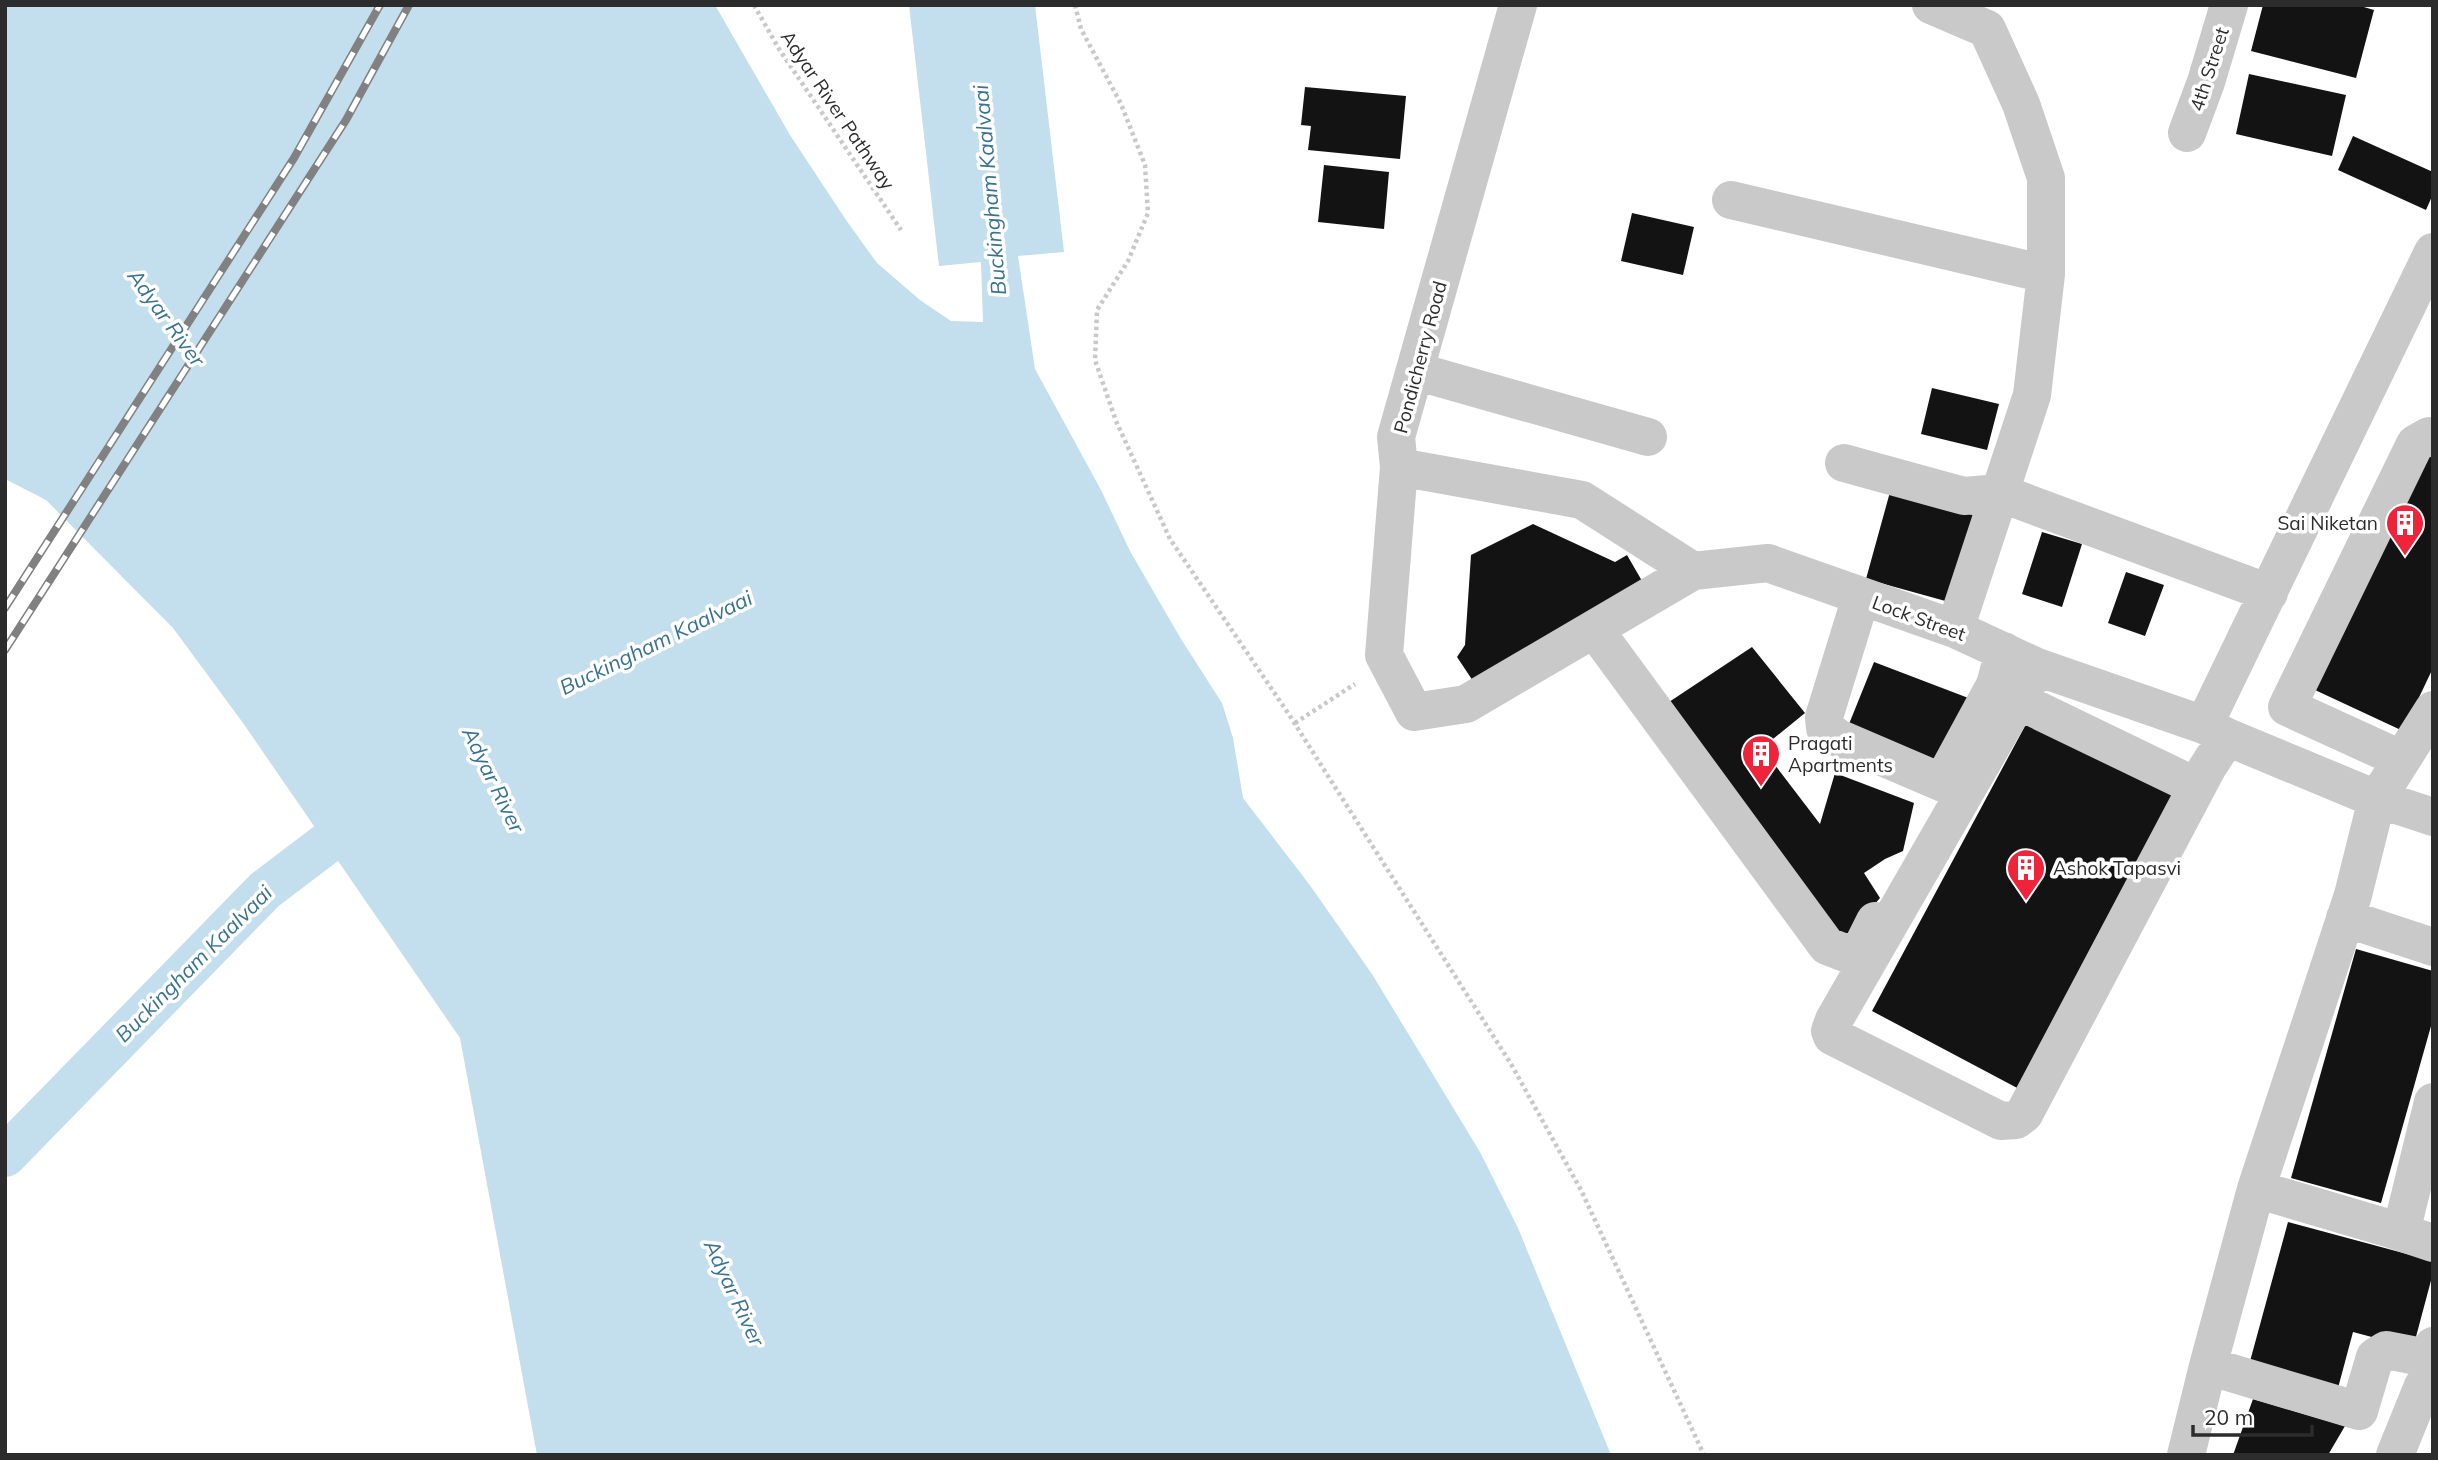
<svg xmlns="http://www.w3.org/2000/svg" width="2438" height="1460" font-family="Mulish,sans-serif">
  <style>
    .water { fill: #c3deed }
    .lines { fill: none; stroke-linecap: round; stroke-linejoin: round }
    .canal { stroke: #c3deed; stroke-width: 42 }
    .building { fill: #131313 }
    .path { stroke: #c9c9c9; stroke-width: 4.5; stroke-dasharray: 3.5 3.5; stroke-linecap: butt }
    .minor { stroke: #c9c9c9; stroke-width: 38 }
    .rail-casing { stroke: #818181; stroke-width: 8 }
    .rail { stroke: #fff; stroke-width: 5; stroke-dasharray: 16; stroke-linecap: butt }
    .labels { text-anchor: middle; stroke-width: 7; stroke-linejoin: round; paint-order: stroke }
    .street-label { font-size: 19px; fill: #2c2c2c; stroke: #fff }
    .poi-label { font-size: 19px; fill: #2c2c2c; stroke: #fff; text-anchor: start }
    .water-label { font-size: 21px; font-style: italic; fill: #377292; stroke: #fff }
  </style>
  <rect width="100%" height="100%" fill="#fff"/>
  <path class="water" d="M5,5H715L790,135L846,220L877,263L920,300L951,321L983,322L981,262L939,266L909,5H1035L1064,252L1018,256L1035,369L1101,490L1130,551L1181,639L1222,703L1233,738L1243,798L1309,884L1372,974L1480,1152L1518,1228L1611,1455H537L460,1038L243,723L173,628L46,500L5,479Z"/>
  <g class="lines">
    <path class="canal" d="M5,1156L265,890L373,808"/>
  </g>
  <path class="building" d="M2263,5H2357L2374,10L2356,78L2251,51Z
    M2249,74L2346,95L2332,156L2236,134Z
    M1305,87L1406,96L1400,159L1308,150L1311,126L1301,125Z
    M2353,136L2433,172V194L2426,210L2338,170Z
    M1324,165L1389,172L1384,229L1318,222Z
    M1632,213L1694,227L1683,275L1621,261Z
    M1932,388L1999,404L1987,450L1921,434Z
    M2433,447V668L2403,731L2315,690Z
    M1890,492L1973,515L1949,602L1866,579Z
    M1533,524L1615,562L1627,555L1649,593L1477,687L1457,657L1465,645L1471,555Z
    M2042,532L2082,544L2062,607L2022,594Z
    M2126,572L2164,585L2145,636L2108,623Z
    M1752,647L1805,713L1762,748L1820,824L1835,773L1914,803L1903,851L1885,859L1864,873L1880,898L1841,943L1669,702Z
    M1874,662L1971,699L1945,766L1847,729Z
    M2032,713L2181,793L2021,1090L1872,1011Z
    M2356,949L2433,971V1019L2381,1203L2291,1178Z
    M2288,1222L2433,1261V1273L2413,1348L2353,1332L2338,1388L2249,1365Z
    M2253,1399L2345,1426L2328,1455H2233Z"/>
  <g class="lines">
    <path class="path" d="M754,5L779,49L901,230
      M1075,5L1081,29L1121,104L1145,165L1148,213L1128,261L1097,310L1095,360L1116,421L1170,539L1288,713L1511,1064L1581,1190L1704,1455
      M1295,723L1355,684"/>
    <path class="minor" d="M1518,5L1396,437L1399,467L1384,655L1414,712L1466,704L1693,571L1768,563L1955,629L2037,667L2204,725L2227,737L2369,796L2433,817
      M1931,5L1987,29L2021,104L2046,178V274L2032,395L1955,629
      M2187,133L2206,82L2229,5
      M1731,200L2046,274
      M1415,371L1648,437
      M1844,463L1964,496L2000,493L2269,593
      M1399,467L1582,500L1693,571
      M1861,597L1824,717L1825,728L1838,738L1943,783
      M1595,630L1827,946L1848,954L1862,947L1875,921
      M2037,667L1834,1020L1830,1031L1832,1036L2001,1121L2016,1120L2024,1114L2207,768L2227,737
      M2019,701L2197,787
      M2204,725L2433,252
      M2392,755L2287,707L2415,444L2429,436L2433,437
      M1951,766L1995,685L2004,651
      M2345,918L2433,947
      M2256,1189L2391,1229L2404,1220L2433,1102
      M2391,1229L2433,1243
      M2208,1366L2359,1411L2375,1357L2386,1350L2422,1357L2431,1353L2433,1346
      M2186,1455L2208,1366L2256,1189L2353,895L2377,799L2433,710
      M2395,1455L2423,1386L2433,1384"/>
    <defs>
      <path id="rail" d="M5,608L294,158L380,5
        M5,650L346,120L409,5"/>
    </defs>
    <use href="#rail" class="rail-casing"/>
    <use href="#rail" class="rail"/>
  </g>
  <defs>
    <symbol id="building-pin" viewBox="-11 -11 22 30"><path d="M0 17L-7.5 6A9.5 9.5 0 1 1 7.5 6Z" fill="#ef233a" stroke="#fff"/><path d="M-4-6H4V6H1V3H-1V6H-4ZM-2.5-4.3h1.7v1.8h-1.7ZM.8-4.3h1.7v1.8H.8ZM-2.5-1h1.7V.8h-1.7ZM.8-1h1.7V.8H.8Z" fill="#fff"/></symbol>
  </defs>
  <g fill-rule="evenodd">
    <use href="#building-pin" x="2383" y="501" width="44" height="60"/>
    <use href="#building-pin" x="1739" y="732" width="44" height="60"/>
    <use href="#building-pin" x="2004" y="846" width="44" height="60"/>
  </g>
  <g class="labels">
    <g class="street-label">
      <text transform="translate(2209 69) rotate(-72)" y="7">4th Street</text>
      <text transform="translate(838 110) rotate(56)" y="7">Adyar River Pathway</text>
      <text transform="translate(1420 357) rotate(-75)" y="7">Pondicherry Road</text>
      <text transform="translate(1919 618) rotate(20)" y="7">Lock Street</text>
    </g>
    <g class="poi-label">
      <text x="2378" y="530" text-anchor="end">Sai Niketan</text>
      <text x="1788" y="750">Pragati<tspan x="1788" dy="22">Apartments</tspan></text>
      <text x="2053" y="875">Ashok Tapasvi</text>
    </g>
    <g class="water-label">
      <text transform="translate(990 190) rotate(-95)" y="7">Buckingham Kaalvaai</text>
      <text transform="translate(166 318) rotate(54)" y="7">Adyar River</text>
      <text transform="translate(656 643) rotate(-26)" y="7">Buckingham Kaalvaai</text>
      <text transform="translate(493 780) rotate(64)" y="7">Adyar River</text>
      <text transform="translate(194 964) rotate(-45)" y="7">Buckingham Kaalvaai</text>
      <text transform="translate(734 1293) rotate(65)" y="7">Adyar River</text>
    </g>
  </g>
  <rect width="2438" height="1460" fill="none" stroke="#2c2c2c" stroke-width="14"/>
  <path d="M2193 1425v10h119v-10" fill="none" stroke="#2c2c2c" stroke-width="3.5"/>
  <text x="2204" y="1425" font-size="21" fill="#2c2c2c" stroke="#ffffff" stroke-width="5" paint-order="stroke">20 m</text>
</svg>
